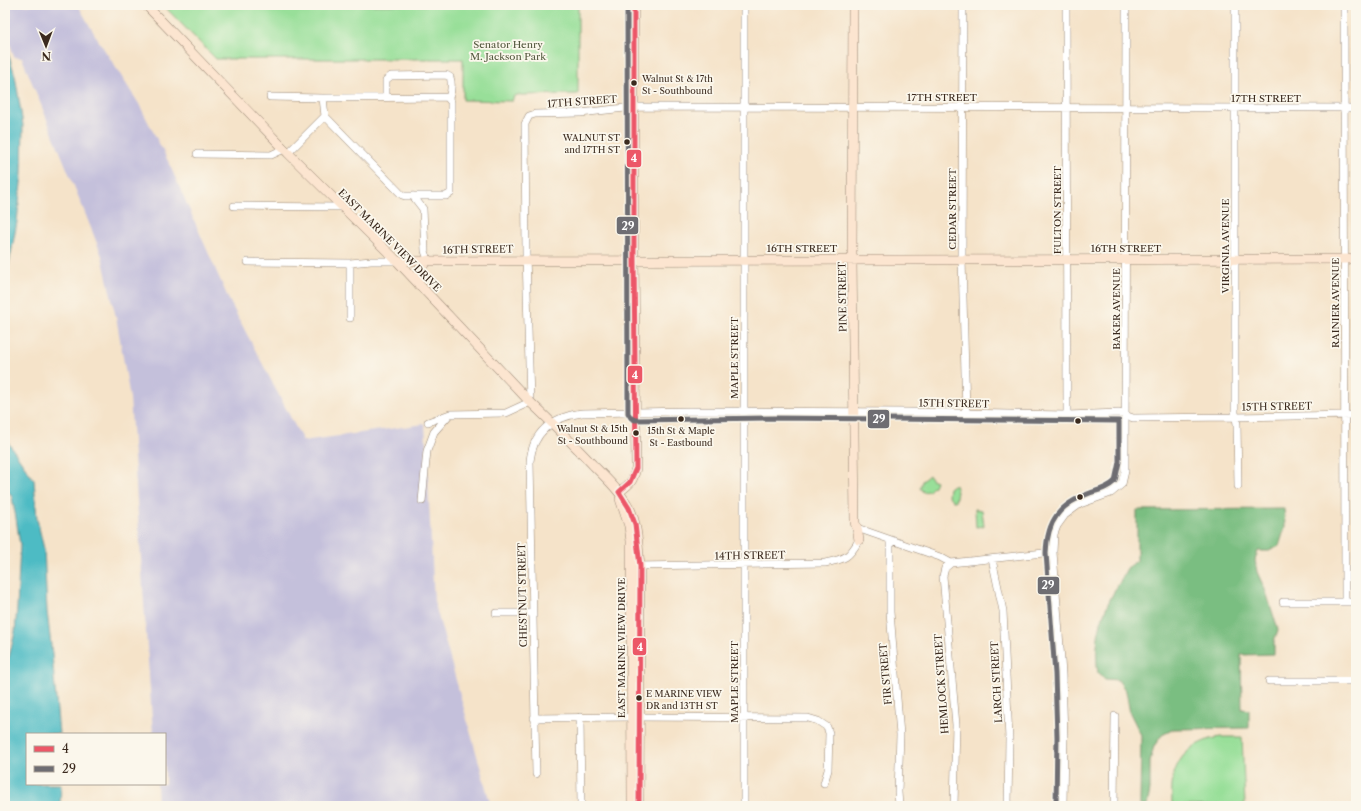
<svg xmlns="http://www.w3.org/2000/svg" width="1361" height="811" font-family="'Libre Caslon Text',serif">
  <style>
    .industrial { fill: #c4c0db }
    .green { fill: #98df99; stroke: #6a845c }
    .forest { fill: #7abe81; stroke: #5a7450 }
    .water { fill: #4dbbc4; stroke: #447271 }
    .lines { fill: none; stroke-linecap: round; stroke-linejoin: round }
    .street-casing { stroke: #988674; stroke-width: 8 }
    .secondary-casing { stroke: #988674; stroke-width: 10 }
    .street { stroke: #fff; stroke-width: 7 }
    .secondary { stroke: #fce5d0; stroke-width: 9 }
    .bus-1-casing { stroke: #fbf7ec; stroke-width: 8 }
    .bus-2-casing { stroke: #fbf7ec; stroke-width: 8 }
    .bus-1 { stroke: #ec5767; stroke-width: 5 }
    .bus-2 { stroke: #6e6d72; stroke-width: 5 }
    .bus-dot { fill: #3b2a1e; stroke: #fbf7ec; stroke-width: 1.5 }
    .labels { text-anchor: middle; stroke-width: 3.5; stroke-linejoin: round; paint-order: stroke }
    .bus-label { font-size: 9px; fill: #3b2a1e; stroke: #fbf7ec; text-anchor: start }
    .park-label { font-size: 10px; fill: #52573d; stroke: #fbf7ec }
    .street-label { font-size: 10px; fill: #3b2a1e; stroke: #fbf7ec }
    .line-badge { stroke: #fbf7ec; stroke-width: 1.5 }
    .badge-label { font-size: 11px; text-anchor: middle; font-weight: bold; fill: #fff }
  </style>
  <rect width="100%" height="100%" fill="#fbf7ec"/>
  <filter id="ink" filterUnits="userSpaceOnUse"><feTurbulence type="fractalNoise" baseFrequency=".025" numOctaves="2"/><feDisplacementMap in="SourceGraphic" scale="8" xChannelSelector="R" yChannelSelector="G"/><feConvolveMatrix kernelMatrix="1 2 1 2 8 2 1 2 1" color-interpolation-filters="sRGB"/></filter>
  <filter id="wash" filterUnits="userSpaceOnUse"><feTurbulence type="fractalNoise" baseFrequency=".012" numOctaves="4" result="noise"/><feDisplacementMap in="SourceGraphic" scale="16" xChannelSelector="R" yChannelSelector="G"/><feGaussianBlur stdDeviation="0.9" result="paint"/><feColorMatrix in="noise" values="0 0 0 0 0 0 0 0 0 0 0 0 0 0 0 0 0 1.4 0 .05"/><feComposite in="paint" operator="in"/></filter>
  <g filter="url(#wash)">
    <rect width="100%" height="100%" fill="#f5e3c9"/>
    <path class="industrial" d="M5,5H78L95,35L139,104L168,161L229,300L303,441L425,424L434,601L491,806H158L157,784H165V734H153L130,398L117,322L102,256L83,208L22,58L14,57L5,27Z"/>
    <path class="green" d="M163,5H578V94L517,95L514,96L512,101L463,100V59H216Z
      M929,475L931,479L936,481L934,486L929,491L923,492L920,488L922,481Z
      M953,485H955L957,492L955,501H953L948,495L949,488Z
      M975,509L982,510L984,526L976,527Z
      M1221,737H1242L1245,805L1172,806C1172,797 1171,787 1173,778C1178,753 1198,740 1221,737Z"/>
    <path class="forest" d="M1284,509L1285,527L1279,546L1269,551H1258L1255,560L1257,572L1266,592L1278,630L1274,641V654L1241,655L1242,709L1249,710V728L1174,729L1162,735L1154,746L1150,761V790L1147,806H1140L1141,735L1130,713L1126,691L1118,680L1105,679L1098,673C1093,639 1102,610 1120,582C1127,570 1124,568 1137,561V510Z"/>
    <path class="water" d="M5,44L15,75L23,125L22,174L17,222L5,285Z
      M5,438L34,480L37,519L44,549L47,611L52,654L59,734H27V784H61L60,806H5V658L9,657L15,632L17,608L20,545L16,518L12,497L5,486Z"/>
  </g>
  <g filter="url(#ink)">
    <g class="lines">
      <defs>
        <path id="street" d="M744,5V806
          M963,5L962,259L966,413
          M1066,5L1067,415
          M1235,5V412L1237,424L1238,486
          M1344,5L1345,602
          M270,97L323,98
          M386,97V80L391,76L446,75L450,77C452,83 451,92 449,98
          M288,153L325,116L323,98L447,97L451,102V193L446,196H405L402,195L325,116
          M197,154L271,155L284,149
          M413,196L423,209L425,251L428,260
          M234,206L342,207
          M248,262L350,263L371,261H397
          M350,263V318
          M428,422L450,414L506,413L530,402L526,254L525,124L529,116L535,114L580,113L634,107L1356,108
          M422,501L427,451L434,432L449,415
          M857,528L940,557L951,563L1053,552
          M890,540V612L900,735L898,792L899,806
          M992,559L1003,611L1009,739L1008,806
          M951,563L945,568L943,576L956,725L954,806
          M635,566L825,563C845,559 849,558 859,540
          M1283,602H1356
          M496,613H533
          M1269,681H1356
          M580,717L581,806
          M534,718L632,717L808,718L818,721L827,727L829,733L828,770L824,783
          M536,774L530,461C533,431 553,417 582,413L689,411L909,412L1067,415L1119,413L1133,418L1235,417L1356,415
          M1063,806L1064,737L1062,674L1053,552L1054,534L1057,526L1065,515L1080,504L1111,493L1122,484L1125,471L1126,5
          M1114,806L1115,716"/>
        <path id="secondary" d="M146,5L288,153L397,261L530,402C552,422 572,443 593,465C606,478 621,492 630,509C638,526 638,548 640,566L639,806
          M853,5L852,259L855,523L857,528L859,540
          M397,261L1356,259
          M419,285V270L428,260
          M619,492C630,484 633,482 636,468L634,259V5
          M620,499L629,526L631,541L632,806"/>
      </defs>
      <use href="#street" class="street-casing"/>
      <use href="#secondary" class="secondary-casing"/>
      <use href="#street" class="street"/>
      <use href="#secondary" class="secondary"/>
      <defs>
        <path id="bus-1" d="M619,492L630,482L636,468L634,259V5
          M619,492L629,508L635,524L640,566L639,806"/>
        <path id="bus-2" d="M627,5L628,413L631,418L635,420L774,418L1119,421V462L1115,481C1108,488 1099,490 1090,493C1060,504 1047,520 1046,553L1055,674L1057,737L1056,806"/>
      </defs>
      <use href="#bus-1" class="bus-1-casing"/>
      <use href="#bus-2" class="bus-2-casing"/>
      <use href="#bus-1" class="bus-1"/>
      <use href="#bus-2" class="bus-2"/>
    </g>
  </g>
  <g class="bus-dot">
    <circle cx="634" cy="83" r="3.5"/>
    <circle cx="627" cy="142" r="3.5"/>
    <circle cx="681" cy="419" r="3.5"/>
    <circle cx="1078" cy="421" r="3.5"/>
    <circle cx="636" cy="433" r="3.5"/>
    <circle cx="1080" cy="497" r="3.5"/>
    <circle cx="639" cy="698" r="3.5"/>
  </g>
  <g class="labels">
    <g class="bus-label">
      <text x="642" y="82">Walnut St &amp; 17th<tspan x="642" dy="12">St - Southbound</tspan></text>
      <text x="620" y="141" text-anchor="end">WALNUT ST<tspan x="620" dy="12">and 17TH ST</tspan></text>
      <text x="628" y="432" text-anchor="end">Walnut St &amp; 15th<tspan x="628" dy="12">St - Southbound</tspan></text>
      <text x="681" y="434" text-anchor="middle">15th St &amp; Maple<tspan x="681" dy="12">St - Eastbound</tspan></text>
      <text x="646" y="697">E MARINE VIEW<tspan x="646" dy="12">DR and 13TH ST</tspan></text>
    </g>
    <g class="park-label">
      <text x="508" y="48">Senator Henry<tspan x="508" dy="12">M. Jackson Park</tspan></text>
    </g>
    <g class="street-label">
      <text x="942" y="101">17TH STREET</text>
      <text x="1266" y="102">17TH STREET</text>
      <text transform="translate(582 101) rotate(-4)" y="4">17TH STREET</text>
      <text transform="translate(952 209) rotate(-90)" y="4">CEDAR STREET</text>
      <text transform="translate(1057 210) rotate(-90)" y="4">FULTON STREET</text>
      <text transform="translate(390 240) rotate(45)" y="4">EAST MARINE VIEW DRIVE</text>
      <text transform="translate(1225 246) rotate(-90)" y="4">VIRGINIA AVENUE</text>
      <text x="802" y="252">16TH STREET</text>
      <text x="1126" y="252">16TH STREET</text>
      <text transform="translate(478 249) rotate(-1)" y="4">16TH STREET</text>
      <text transform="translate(842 297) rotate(-91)" y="4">PINE STREET</text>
      <text transform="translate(1335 303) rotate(-90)" y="4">RAINIER AVENUE</text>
      <text transform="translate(1116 309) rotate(-90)" y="4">BAKER AVENUE</text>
      <text transform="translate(734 358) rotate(-90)" y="4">MAPLE STREET</text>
      <text transform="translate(954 403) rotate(1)" y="4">15TH STREET</text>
      <text transform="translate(1277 406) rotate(-1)" y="4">15TH STREET</text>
      <text transform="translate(750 555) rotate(-1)" y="4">14TH STREET</text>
      <text transform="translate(522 595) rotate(-91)" y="4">CHESTNUT STREET</text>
      <text transform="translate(621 648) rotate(-90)" y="4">EAST MARINE VIEW DRIVE</text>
      <text transform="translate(885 674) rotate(-95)" y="4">FIR STREET</text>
      <text transform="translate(734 682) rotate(-90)" y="4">MAPLE STREET</text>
      <text transform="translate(996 682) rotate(-93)" y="4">LARCH STREET</text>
      <text transform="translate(941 684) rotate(-94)" y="4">HEMLOCK STREET</text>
    </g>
  </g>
  <g class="line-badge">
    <rect x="626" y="149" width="16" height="19" rx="4" fill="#ec5767"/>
    <rect x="616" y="216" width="23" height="19" rx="4" fill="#6e6d72"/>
    <rect x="627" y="365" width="16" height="19" rx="4" fill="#ec5767"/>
    <rect x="867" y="409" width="23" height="20" rx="4" fill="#6e6d72"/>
    <rect x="1037" y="576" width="23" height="19" rx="4" fill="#6e6d72"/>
    <rect x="632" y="637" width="15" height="19" rx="4" fill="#ec5767"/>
  </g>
  <g class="badge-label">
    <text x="634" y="162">4</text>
    <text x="628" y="230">29</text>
    <text x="635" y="379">4</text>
    <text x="879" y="423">29</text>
    <text x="1048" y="589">29</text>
    <text x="640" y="651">4</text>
  </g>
  <rect width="1361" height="811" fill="none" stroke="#fbf7ec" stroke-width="20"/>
  <rect x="26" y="733" width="140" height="52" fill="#fbf7ec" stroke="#aea59a"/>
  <rect x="34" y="746" width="20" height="6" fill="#ec5767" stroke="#aea59a"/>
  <text x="62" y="753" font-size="12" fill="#3b2a1e">4</text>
  <rect x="34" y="766" width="20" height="6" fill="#6e6d72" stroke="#aea59a"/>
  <text x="62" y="773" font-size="12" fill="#3b2a1e">29</text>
  <g transform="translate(46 46) rotate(179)" stroke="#fbf7ec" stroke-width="3" paint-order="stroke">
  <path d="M0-3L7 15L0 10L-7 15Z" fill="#3b2a1e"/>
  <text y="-6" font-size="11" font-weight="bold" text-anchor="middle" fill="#3b2a1e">N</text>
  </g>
</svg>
